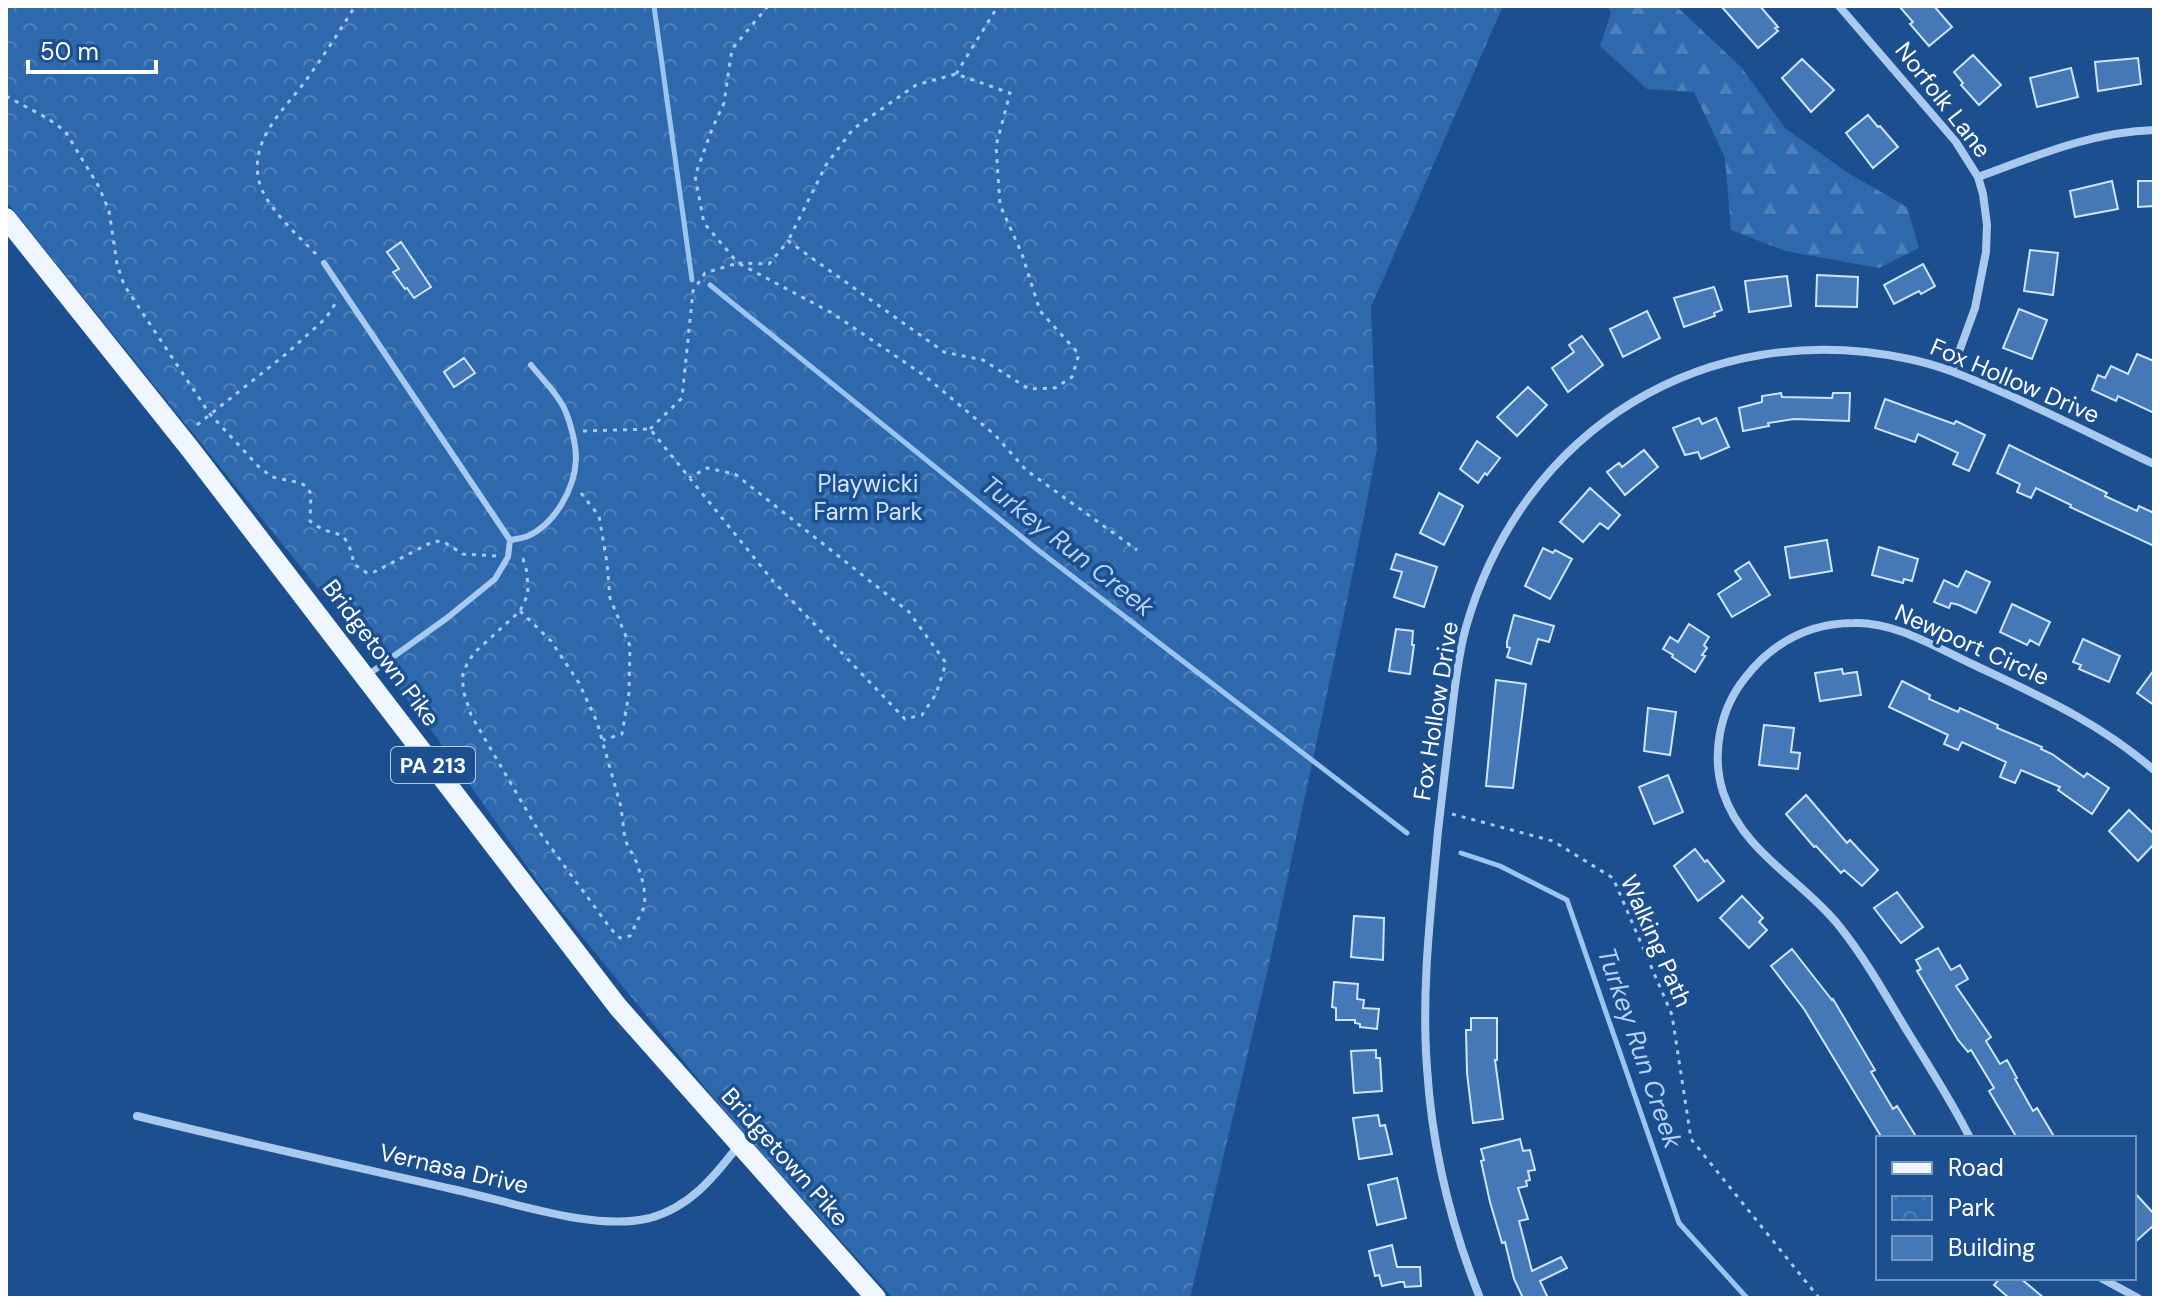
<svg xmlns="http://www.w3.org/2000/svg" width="2160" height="1304" font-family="'DM Sans',sans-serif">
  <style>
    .forest { fill: url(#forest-firs) }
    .park { fill: url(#park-crowns) }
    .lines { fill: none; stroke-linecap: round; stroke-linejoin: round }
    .stream { stroke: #9cc4f0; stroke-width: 5 }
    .building { fill: #4478b7; stroke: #cfe3fa; stroke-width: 2 }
    .path { stroke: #a9c9ee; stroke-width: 3; stroke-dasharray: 4 6; stroke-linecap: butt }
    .lane { stroke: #a9c9ee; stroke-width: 6 }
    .street { stroke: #a9c9ee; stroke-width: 8 }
    .primary { stroke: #f0f6ff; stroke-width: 20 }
    .labels { text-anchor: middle; stroke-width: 7; stroke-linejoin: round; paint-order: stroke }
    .shield { fill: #1b4f8f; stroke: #bbcadd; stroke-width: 2 }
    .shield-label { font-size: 22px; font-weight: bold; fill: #fff }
    .street-label { font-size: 24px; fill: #fff; stroke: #1b4f8f }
    .park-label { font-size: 24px; fill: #cfe3fa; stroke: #1b4f8f }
    .water-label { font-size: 26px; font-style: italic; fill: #b5d3f5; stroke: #1b4f8f }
  </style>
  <defs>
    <pattern id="forest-firs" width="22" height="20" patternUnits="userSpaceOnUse" patternTransform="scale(2)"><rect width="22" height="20" fill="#2e69ad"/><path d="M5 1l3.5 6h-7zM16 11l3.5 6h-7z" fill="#4d80b9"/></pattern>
    <pattern id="park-crowns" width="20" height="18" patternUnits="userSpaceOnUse" patternTransform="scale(2)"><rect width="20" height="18" fill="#2e69ad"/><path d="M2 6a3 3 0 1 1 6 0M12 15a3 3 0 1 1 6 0" fill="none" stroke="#4d80b9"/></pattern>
  </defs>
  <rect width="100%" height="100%" fill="#1b4f8f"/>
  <path class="forest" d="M1607,6H1676L1741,67L1785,128L1848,173L1907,207L1919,248L1879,268L1785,251L1731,230L1725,158L1694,92L1647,89L1600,46L1611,13Z"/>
  <path class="park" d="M6,6H1503L1371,307L1377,449L1353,572L1270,960L1190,1298H893L734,1123L540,885L427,724L6,201Z"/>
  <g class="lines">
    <path class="stream" d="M654,6L692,280
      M710,285L1034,547L1407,833
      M1461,853L1500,866L1567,900L1679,1223L1747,1298"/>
  </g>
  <path class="building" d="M1721,6H1760L1778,27L1775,28L1778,31L1758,48Z
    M1899,6H1934L1952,27L1929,46L1910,24L1913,22Z
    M1973,55L2001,85L1979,105L1961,85L1963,83L1954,72Z
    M2138,58L2141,84L2098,91L2095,62Z
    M1802,59L1834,90L1811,112L1782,78Z
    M2071,68L2078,97L2037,107L2030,78Z
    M1868,115L1878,127L1880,126L1898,147L1873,168L1846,133Z
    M2112,181L2118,209L2075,217L2070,191Z
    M2138,181H2154V206L2138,207Z
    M401,242L431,287L414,298L407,288L405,289L393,272L399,269L387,252Z
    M2030,250L2058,253L2053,295L2024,291Z
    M1923,264L1935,286L1921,294L1919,291L1894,304L1884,285Z
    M1817,275L1858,277L1857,307L1816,306Z
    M1787,276L1791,306L1749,312L1745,281Z
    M1714,287L1722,310L1714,313L1715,316L1684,327L1674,298Z
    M2019,309L2047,320L2032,359L2003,348Z
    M1647,311L1660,338L1623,357L1610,329Z
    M1582,336L1603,365L1568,392L1552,368L1574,352L1569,345Z
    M2137,354L2154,361V413L2118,396L2116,401L2092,390L2098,375L2105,378L2111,366L2128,374Z
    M464,358L475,373L454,387L444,372Z
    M1528,387L1547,405L1517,436L1497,417Z
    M1781,393L1782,397L1832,398L1833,393H1850L1849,421L1794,419L1768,423L1769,426L1743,431L1739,408L1762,402V396Z
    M1885,399L1954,424L1956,421L1985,435L1969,471L1953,464L1958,453L1918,434L1915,442L1875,428Z
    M1699,418L1702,424L1716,418L1729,447L1701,459L1698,452L1685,455L1673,428Z
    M1477,441L1500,458L1487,475L1485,473L1478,483L1460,469Z
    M2009,445L2107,493L2105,496L2137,511L2139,506L2154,513V546L2070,507L2071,505L2036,488L2031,498L2017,492L2020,484L1997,473Z
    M1644,450L1658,467L1625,495L1607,472L1619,463L1622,467Z
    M1590,488L1620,515L1608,529L1600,523L1583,542L1560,522Z
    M1439,493L1463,506L1444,545L1420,533Z
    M1827,540L1832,571L1790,578L1785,547Z
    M1879,547L1918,559L1912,581L1904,579L1903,583L1872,575Z
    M1543,548L1553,553L1555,550L1572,559L1550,599L1525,586Z
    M1396,554L1437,567L1424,607L1394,597L1402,572L1391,569Z
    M1749,562L1770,595L1732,617L1718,594L1741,579L1735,571Z
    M1966,571L1990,582L1976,613L1959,605L1951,603L1949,608L1934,602L1944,580L1958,587Z
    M2012,604L2050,622L2039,645L2030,640L2027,645L2000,632Z
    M1514,615L1554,626L1549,642L1538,639L1531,664L1507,657L1510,648L1507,647V642Z
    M1689,624L1709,637L1704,645L1707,648L1702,655L1705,656L1695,672L1672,657L1673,655L1663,649L1670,637L1678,642Z
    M1396,629L1413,631L1412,645H1414L1410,674L1389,671Z
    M2083,639L2120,656L2109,682L2079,669L2081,665L2073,662Z
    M1842,669L1843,674L1857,672L1861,695L1820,701L1815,673Z
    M2154,670V705L2137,693Z
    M1496,680L1526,684L1513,788L1486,786Z
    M1902,681L1930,695L1929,699L1958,712L1960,708L1998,725L1997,728L2042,747L2041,749L2052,754L2084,777L2087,773L2109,788L2092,814L2058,790L2060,787L2021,770L2015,783L2000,777L2006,762L1962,742L1958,750L1944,744L1948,735L1889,707Z
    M1648,708L1676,712L1670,755L1644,751Z
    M1764,725L1794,728L1791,752L1800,753L1798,769L1759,765Z
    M1668,775L1683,812L1654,824L1639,787Z
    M1806,795L1847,843L1850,840L1878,870L1862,886L1844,870L1841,873L1816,846L1814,847L1786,814Z
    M2129,810L2154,834V844L2138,861L2109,831Z
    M1695,849L1705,862L1707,860L1724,881L1698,901L1674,866Z
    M1897,892L1923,927L1901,943L1874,908Z
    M1742,896L1763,918L1759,922L1767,930L1749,948L1720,918Z
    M1354,916L1384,918L1383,960L1351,957Z
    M1938,948L1951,970L1960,965L1968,979L1956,986L1991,1037L1986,1041L2000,1064L2007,1060L2017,1078L2015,1079L2033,1111L2037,1108L2055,1138H2017L1989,1091L1994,1088L1971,1050L1968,1052L1958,1040L1917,971L1921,969L1916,960Z
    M1792,949L1832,1000L1833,999L1875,1070L1871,1072L1893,1109L1897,1106L1917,1138H1882L1804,1009L1771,966Z
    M1334,982L1358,984L1357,999L1364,1000L1363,1008L1379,1009L1377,1029L1360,1027V1024L1355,1023V1020H1336V1008L1332,1007Z
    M1471,1018H1497V1060H1495L1503,1119L1473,1123L1467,1073L1466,1030H1471Z
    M1376,1050V1058H1380L1382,1091L1354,1093L1351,1051Z
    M1378,1115L1380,1126L1385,1125L1392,1154L1359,1159L1353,1118Z
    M1520,1139L1523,1151L1530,1150L1535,1170L1528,1171L1530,1180L1526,1181L1527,1186L1518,1188L1528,1219L1519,1221L1532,1271L1561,1257L1567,1268L1540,1281L1548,1298H1523L1514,1279L1505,1242L1502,1243L1490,1202L1481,1161L1484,1160L1481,1149Z
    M1397,1178L1406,1218L1377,1225L1368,1185Z
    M2134,1192L2154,1214V1225L2134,1243Z
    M1392,1245L1397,1267H1420L1421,1286L1405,1287L1404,1282H1400L1382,1286L1379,1275L1375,1276L1369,1251Z
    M2000,1278H2020L2044,1298H2009L1994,1285Z"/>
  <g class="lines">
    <path class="path" d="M768,6L732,49L724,103L712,129L695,176L704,223L738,263L769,264L788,241L944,352L983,360L1029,389L1055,388L1072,377L1079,354L1040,311L1022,254L1000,205L996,146L1010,93L956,74L916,85L853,129L826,165L788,241
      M956,74L998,6
      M6,96L47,118L65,131L99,187L109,211L117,264L124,285L209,413L258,466L272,477L301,483L307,487L311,494L310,521C336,542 345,521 354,564L367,573L374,572L434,541L444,542L463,554L497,556
      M316,254C299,237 264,205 259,181C249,139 285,109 307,79C324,55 340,31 355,6
      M197,425L286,354L326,318L337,301
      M650,429L682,398L693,291L705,273L738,263L832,313L925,376L995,435L1026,470L1137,550
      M583,431L650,429L773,581L905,719L922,715L936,694L946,663L909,612L735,474L707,468L689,478
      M581,493L599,516L607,563L610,598L630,646L629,693L622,734L603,740
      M520,611L551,641L579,683L597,722L621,807L625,840L637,863L644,886L645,905L630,936L620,938L611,929L538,830L471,715L464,693L462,677L467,664L474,653L520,611L528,594L527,572L523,559H520
      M1452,814L1553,841L1613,878L1672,1015L1691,1139L1819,1298"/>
    <path class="lane" d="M324,263L510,540L508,557L495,579L447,618L369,674
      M510,540C516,539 523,538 528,536C555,524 575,488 576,459C576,444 571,424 565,410C558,394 542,379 531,365"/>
    <path class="street" d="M1839,6L1956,142L1978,177L1983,194L1987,225L1986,252L1975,308L1952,371
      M1978,177C2036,156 2091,132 2154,130
      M137,1116C242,1142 347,1165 452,1189C509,1201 594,1232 650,1218C690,1207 714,1177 738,1146
      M1970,1138C1952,1102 1930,1068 1909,1034C1887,998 1867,961 1840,927C1803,880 1743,853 1723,792C1711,754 1720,709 1745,678C1772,643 1809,623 1854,623C1896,622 1935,647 1972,664C2039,696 2097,721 2154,770
      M2101,1278L2138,1298
      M1480,1298C1451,1226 1432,1146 1427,1068C1421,989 1431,910 1438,831C1443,788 1448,745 1453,702C1456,677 1459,652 1466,627C1523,428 1706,316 1909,359C1939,365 1967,377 1995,389C2049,412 2101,439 2154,464"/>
    <path class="primary" d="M6,218L191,450L618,1007L876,1298"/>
  </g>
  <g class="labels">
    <rect class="shield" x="391" y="747" width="84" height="36" rx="6"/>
    <g class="shield-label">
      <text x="433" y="773">PA 213</text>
    </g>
    <g class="street-label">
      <text transform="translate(1943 100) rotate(52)" y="8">Norfolk Lane</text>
      <text transform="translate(2015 381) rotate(23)" y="8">Fox Hollow Drive</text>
      <text transform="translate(1972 645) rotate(24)" y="8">Newport Circle</text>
      <text transform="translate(381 653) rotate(53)" y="8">Bridgetown Pike</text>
      <text transform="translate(1436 711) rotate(-81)" y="8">Fox Hollow Drive</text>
      <text transform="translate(1656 941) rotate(66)" y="8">Walking Path</text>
      <text transform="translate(785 1157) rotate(48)" y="8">Bridgetown Pike</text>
      <text transform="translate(454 1169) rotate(13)" y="8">Vernasa Drive</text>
    </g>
    <g class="park-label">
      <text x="868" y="492">Playwicki<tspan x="868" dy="28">Farm Park</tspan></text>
    </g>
    <g class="water-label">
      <text transform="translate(1068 546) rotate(38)" y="9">Turkey Run Creek</text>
      <text transform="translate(1640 1048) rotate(71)" y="9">Turkey Run Creek</text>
    </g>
  </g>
  <rect width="2160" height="1304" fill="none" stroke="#ffffff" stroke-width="16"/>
  <rect x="1876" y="1136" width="260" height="144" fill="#1b4f8f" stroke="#7695bc" stroke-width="2"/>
  <rect x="1892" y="1162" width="40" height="12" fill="#f0f6ff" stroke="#7695bc" stroke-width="2"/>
  <text x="1948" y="1176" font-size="24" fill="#ffffff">Road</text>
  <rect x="1892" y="1196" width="40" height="24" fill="url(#park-crowns)" stroke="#7695bc" stroke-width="2"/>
  <text x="1948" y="1216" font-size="24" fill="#ffffff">Park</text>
  <rect x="1892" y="1236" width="40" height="24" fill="#4478b7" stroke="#7695bc" stroke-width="2"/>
  <text x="1948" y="1256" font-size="24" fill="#ffffff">Building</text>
  <path d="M28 60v12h128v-12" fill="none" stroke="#ffffff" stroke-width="4"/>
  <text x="40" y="60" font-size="24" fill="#ffffff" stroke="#1b4f8f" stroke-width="6" paint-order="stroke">50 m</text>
</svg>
